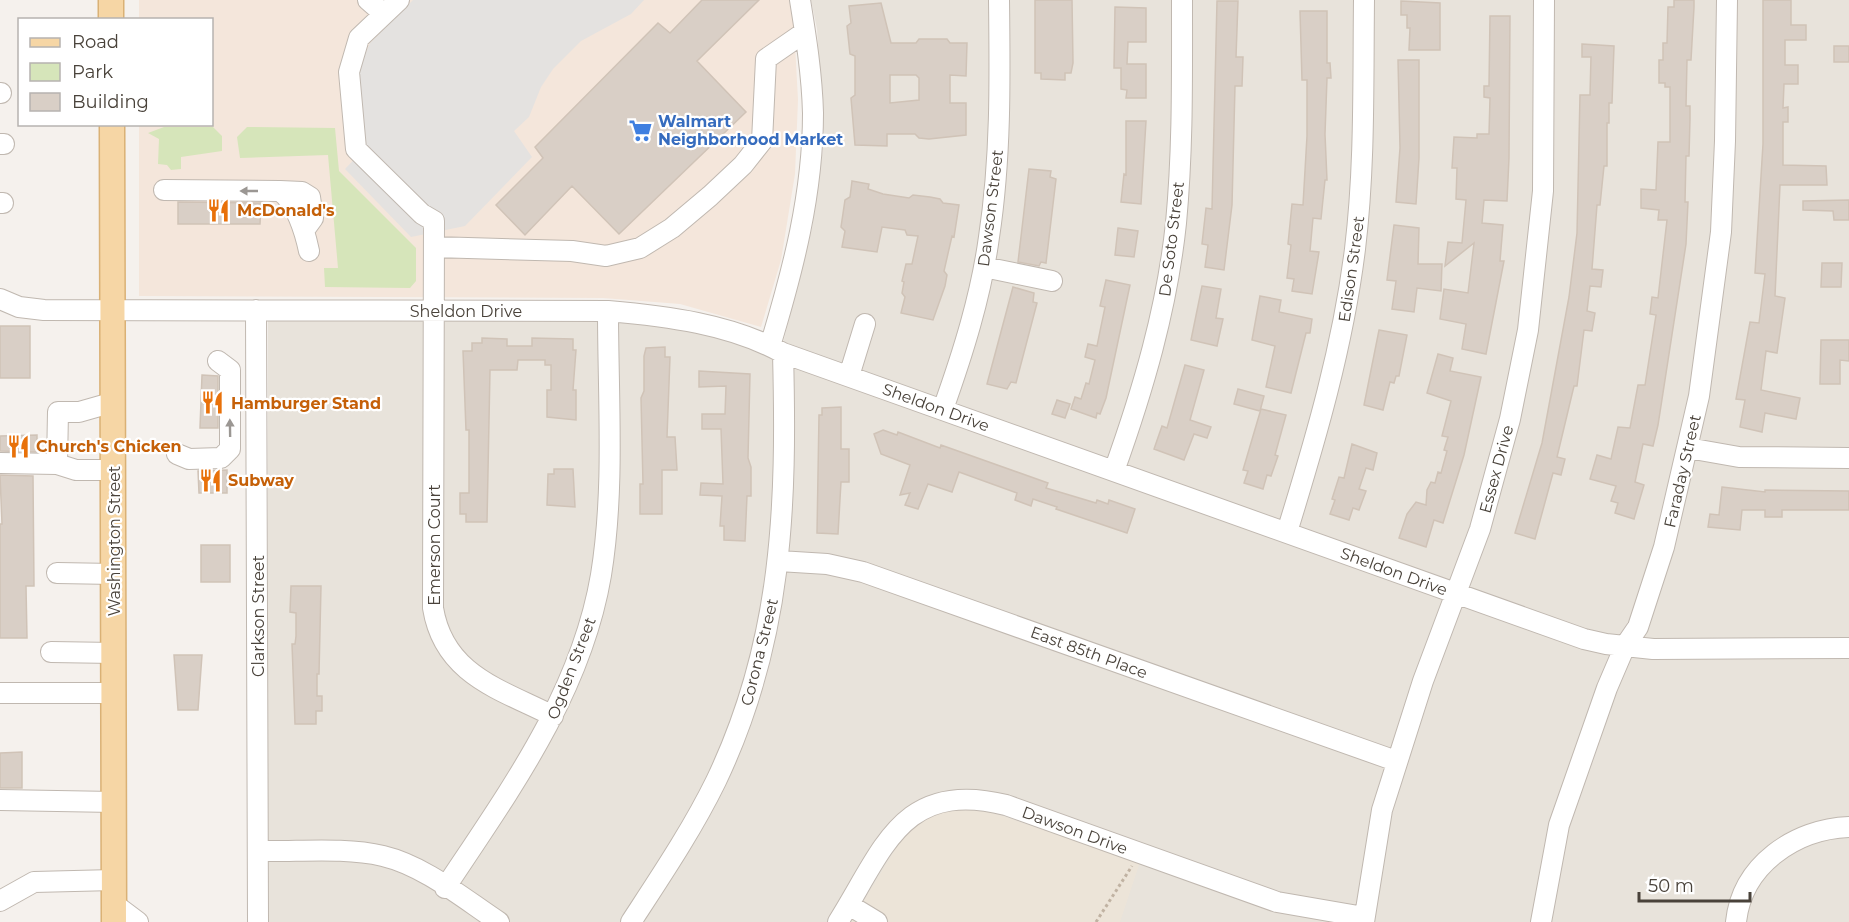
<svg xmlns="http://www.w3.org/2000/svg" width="1849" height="922" font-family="Montserrat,sans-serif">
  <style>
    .residential { fill: #e8e3db }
    .commercial { fill: #f4e6db }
    .education { fill: #ece4d8 }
    .green { fill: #d6e5ba }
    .parking { fill: #e4e2e0 }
    .building { fill: #d9cfc6; stroke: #d0c3b7; stroke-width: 1.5; fill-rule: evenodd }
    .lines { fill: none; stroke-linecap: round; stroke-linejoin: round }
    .minor-casing { stroke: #c0b8b0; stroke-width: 22 }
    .major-casing { stroke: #dab175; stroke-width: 27 }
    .path { stroke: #c0b2a2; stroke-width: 3; stroke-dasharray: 3 3; stroke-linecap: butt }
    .minor { stroke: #fff; stroke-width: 20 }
    .major { stroke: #f6d6a5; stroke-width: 24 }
    .oneway { fill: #9b9793 }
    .labels { text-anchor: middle; stroke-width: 4.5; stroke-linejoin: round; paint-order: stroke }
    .shop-label { font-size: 16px; font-weight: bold; fill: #366cbe; stroke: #fff; text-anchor: start }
    .street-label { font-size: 16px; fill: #49423a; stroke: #fff }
    .food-label { font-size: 16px; font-weight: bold; fill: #c56008; stroke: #fff; text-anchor: start }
  </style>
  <rect width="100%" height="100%" fill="#f5f1ed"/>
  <path class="residential" d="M811,0H1849V922H268V321L666,315L783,343L812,228L824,141L817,29Z"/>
  <path class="commercial" d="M139,0H789L794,25L798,100L795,174L781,260L761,327L680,304L603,298L139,296V125L212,124V20L139,19Z"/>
  <path class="education" d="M950,807H975L1140,862L1120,922H851L904,835L926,817Z"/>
  <path class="green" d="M164,127H213L222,136V151L181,157V169L171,170L167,165L158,164L159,139L148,133Z
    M247,127L335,128L339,171L416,248V281L410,288L325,287L324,268H338L328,155L240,158L237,137Z"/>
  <path class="parking" d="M413,0H644L631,14L581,41L553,69L541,87L529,117L514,131L532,157L465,226L411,237L345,169L366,147L359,78L361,63L370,43Z"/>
  <path class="building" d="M702,0H759L697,61L746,112L619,234L572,186L525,235L496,205L543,158L535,147L658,23L670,33Z
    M1035,0H1072L1073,63L1071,73H1065V80L1041,79V73H1035Z
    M1674,0H1694V7L1691,60H1687L1686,106H1690V119L1689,156H1686L1685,202H1688L1686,244L1658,425L1653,446L1643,444L1635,482L1644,485L1634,519L1615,513L1618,503L1611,501L1616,486L1590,479L1597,455L1611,459L1618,427L1630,428L1638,385H1645L1656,315L1650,314L1652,297L1658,298L1667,220H1658L1659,210L1641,208V189L1656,190L1658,142H1670V87H1665V83H1659V60H1663V43H1667L1668,7H1674Z
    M1763,0H1791V25H1806V40H1785V65H1798V84H1784L1783,108L1788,107V122H1783V165L1826,166L1827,185H1780L1775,296L1785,298L1777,353L1766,351L1761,390L1800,398L1796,419L1765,413L1762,432L1740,427L1745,400L1736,399L1750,322L1759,323L1765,274L1755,273L1763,144Z
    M1217,1H1238L1236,57H1243L1242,86H1235L1232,205L1224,270L1205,267L1208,245L1202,244L1206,208L1212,209Z
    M1401,1L1440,3V50H1409L1410,28H1407V15H1401Z
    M881,3L891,43H916L919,39H947L950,43H967L966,76L950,75V103H966V135L929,139L919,138L915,134H887V146L855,145L851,98L855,95V56L850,54L847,26L851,23L849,6ZM890,75H916L919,78V100L890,103Z
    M1115,7L1146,8V42H1128L1127,64H1146V98H1126L1127,90L1121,89V68H1114Z
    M1300,11H1327V63H1330L1331,78H1327L1325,134L1327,180H1325L1321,219L1313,218L1310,251L1319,252L1312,294L1292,291L1294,279L1287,278L1291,245L1288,244L1292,204L1303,205L1307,136V80H1302Z
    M1490,16H1510L1509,158L1507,201L1484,200L1482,223L1503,225L1500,261H1504L1486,354L1462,349L1466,324L1440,319L1444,289L1468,293L1474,243L1445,266L1448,242L1462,243L1466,200L1456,199L1457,168H1452L1454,137L1477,138V134H1489L1490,98L1484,97V86H1489Z
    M1582,44L1614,46L1612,103H1609V123H1607V166H1604L1600,205H1597L1592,269L1603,270L1601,287L1590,286L1587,311L1595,313L1592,331L1584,330L1577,386H1574L1557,457L1565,459L1561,475L1553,473L1535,539L1515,533L1542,443L1569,297L1577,233L1580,95H1590L1591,57H1582Z
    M1834,46H1849V62H1834Z
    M1398,60H1419V158L1416,204L1396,202L1400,148Z
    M1126,121H1146L1141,204L1121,202L1124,174L1126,175Z
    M1029,169L1051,171L1050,177L1056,179L1046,263L1041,262L1039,266L1018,262Z
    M852,181L869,184L868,189L883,194L909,198L913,195L930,197L940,199L943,203L959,205L954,237L952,236L944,271L947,275L945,286L933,320L901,313L905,297L902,293L904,282L902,281L906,264H912L918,236L907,235L905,230L882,227L877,252L842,247L845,231L841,227L845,200L850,197Z
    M1849,200V220H1834L1833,211L1803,210V201Z
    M178,202L261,203L260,224H178Z
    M1394,225L1419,228L1418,264H1442L1441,291L1417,288L1414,312L1392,309L1396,281L1387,280Z
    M1118,228L1138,231L1134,257L1115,255Z
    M1822,263H1842L1841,287H1821Z
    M1106,280L1130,285L1106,398L1100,414L1097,413L1096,418L1071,409L1075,397L1081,399L1086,383L1089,384L1095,360L1085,357L1088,344L1097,346L1105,307L1100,306Z
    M1202,286L1221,289L1216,318L1223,319L1217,346L1191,340Z
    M1013,287L1034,293L1033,302L1037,303L1016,383L1011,382L1007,389L987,384Z
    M1260,296L1281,300L1279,312L1312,319L1310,333H1306L1291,393L1266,387L1275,346L1252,340Z
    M0,326H30V378H0Z
    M1379,330L1407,335L1399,376H1396L1394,383L1390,382L1383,410L1364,405Z
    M482,338L507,339V346H532V338L573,339V350H576L573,390H576V420L547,417V390H551V365H545V360H518L517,370H490L487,522H466V514H460V493H469V430H466L463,351H472V343H482Z
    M1821,340H1849V361L1840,360V384H1820Z
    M665,347V357H670L667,437H675L677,470H662V514H640V484H643L641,398L644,391V356L646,348Z
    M1438,354L1453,358L1450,371L1481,377L1464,455L1443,523L1434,520L1426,547L1399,538L1407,514L1416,502L1426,505L1427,490L1431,482L1435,483L1438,472L1441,473L1447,451L1444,450L1448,437L1442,436L1451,401L1427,393Z
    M1185,365L1204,370L1190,420L1211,427L1207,438L1194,434L1184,460L1154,449L1162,426L1167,428Z
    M699,371L750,374L748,458L751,467V496H747L745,541L724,540V526H720L722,496L700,495L701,483L723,484L721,429H702V414H725L726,386L699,387Z
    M202,375L218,376V428H200Z
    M1238,389L1264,396L1260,411L1234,404Z
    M1057,400L1070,404L1065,418L1052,414Z
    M841,407V449H849V482H841L838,534L817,533L819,415H822V408Z
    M1261,409L1286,415L1275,455L1278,456L1271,476L1267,475L1263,489L1244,483L1248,471L1243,470Z
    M883,430L897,435L898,432L940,448L941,445L1048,483L1046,488L1096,503L1097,500L1108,504L1109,500L1135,509L1127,533L1056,509L1057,507L1033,499L1031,506L1015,500L1017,493L959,472L952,492L928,484L918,509L905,505L910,493L900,495L910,465L881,454L874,434Z
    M37,435V452L0,451V436Z
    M1352,444L1377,453L1373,470L1366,468L1359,489L1366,491L1359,510L1353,508L1349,520L1330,514L1335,500L1332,499L1339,477L1344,478Z
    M554,469H573L575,507L547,505L548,474H554Z
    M227,470V493H199L198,471Z
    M0,475L33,476L34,586H26L27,638H0V524H2Z
    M1722,487L1765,492V490L1849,491V510H1782V517H1765V510H1742L1740,530L1708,527L1710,514L1719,515Z
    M201,545H230V582H201Z
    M291,586H321L319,674H317V696H322V711H316V724H295L292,644H295L296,636V613L290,612Z
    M174,655H202L198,710H178Z
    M22,752V788H0V753Z"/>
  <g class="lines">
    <defs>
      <path id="minor" d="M368,0L384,14
        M399,0L359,38L349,72L356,149L422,214L434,221L433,608C444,675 500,689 553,716
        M0,93H1
        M0,144H4
        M164,190L280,191C296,202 305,232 309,251
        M280,191L302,192L310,197L313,218L305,229
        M0,203H3
        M434,247L572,251L606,256L640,248L672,228L710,196L743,165L762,141L766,59L805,32
        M984,267L1052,281
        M0,299L19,307L44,310L608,311C666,316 731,324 783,353L1584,639L1606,644L1653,649L1849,648
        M256,310L258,922
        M770,346C793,270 813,194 813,113C812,75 806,37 800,0
        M849,376L865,324
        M943,409C963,353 981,296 989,237C1001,158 1000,80 999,0
        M1688,448L1739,457L1849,458
        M177,454L189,459L221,458L230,449V370L218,361
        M0,463L57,464L76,470H114
        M57,464L58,412H79L114,402
        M1114,471C1143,390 1167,309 1176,223C1183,149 1182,75 1182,0
        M1287,532C1316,438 1343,346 1355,249C1365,167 1363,83 1364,0
        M779,561L827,564L863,572L1396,761
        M57,573L114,574
        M51,652L114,653
        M0,693H114
        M0,800L114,802
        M259,851C299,852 344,847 383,856C425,866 464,899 499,922
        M445,888C510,790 581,693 601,575C615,489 608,398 608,311
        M0,901L34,882L114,880
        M114,904L138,922
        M849,905L877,922
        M631,922C661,876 692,830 716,781C783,641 787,505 783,353
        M838,922C884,849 902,779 1006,805L1277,902L1364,917
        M1364,922L1382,810L1423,681L1480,529L1510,419L1528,330L1543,191L1544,0
        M1541,922L1559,825L1607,688L1625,646L1638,627L1664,547L1699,396L1721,232L1725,141L1727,0
        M1736,922C1742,865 1795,829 1849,827"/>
      <path id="major" d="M111,0V20
        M112,124L114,922"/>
    </defs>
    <use href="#minor" class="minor-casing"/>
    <use href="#major" class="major-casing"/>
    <path class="path" d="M1096,922L1132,866"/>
    <use href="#minor" class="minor"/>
    <use href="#major" class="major"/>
  </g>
  <defs><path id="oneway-solid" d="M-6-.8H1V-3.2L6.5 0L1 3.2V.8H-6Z" transform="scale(1.5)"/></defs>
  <g class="oneway">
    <use href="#oneway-solid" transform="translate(249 191) rotate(180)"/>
    <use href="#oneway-solid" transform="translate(230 428) rotate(-91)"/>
  </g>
  <defs>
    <symbol id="supermarket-bare" viewBox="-9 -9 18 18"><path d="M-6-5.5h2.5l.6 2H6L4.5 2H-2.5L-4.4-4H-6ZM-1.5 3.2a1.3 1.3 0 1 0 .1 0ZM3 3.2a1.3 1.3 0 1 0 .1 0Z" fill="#3f7fe0" stroke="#fff" stroke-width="2.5" paint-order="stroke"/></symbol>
    <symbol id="restaurant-bare" viewBox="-9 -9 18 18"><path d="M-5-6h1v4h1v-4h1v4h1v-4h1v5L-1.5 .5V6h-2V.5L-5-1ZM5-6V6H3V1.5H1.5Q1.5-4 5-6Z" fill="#e8710a" stroke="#fff" stroke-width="2.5" paint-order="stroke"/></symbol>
  </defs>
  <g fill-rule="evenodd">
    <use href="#supermarket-bare" x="624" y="114" width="33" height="33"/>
    <use href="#restaurant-bare" x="202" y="194" width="33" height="33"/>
    <use href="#restaurant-bare" x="196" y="386" width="33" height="33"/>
    <use href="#restaurant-bare" x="2" y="430" width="33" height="33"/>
    <use href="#restaurant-bare" x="194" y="464" width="33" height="33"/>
  </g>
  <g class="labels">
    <g class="shop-label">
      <text x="658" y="127">Walmart<tspan x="658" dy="18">Neighborhood Market</tspan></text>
    </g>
    <g class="street-label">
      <text transform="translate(990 208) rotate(-83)" y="6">Dawson Street</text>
      <text transform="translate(1171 239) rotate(-83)" y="6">De Soto Street</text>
      <text transform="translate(1351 269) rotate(-82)" y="6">Edison Street</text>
      <text x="466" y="317">Sheldon Drive</text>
      <text transform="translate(936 407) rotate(20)" y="6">Sheldon Drive</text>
      <text transform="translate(1496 469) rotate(-75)" y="6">Essex Drive</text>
      <text transform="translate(1682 471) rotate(-77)" y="6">Faraday Street</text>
      <text transform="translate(114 541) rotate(-90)" y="6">Washington Street</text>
      <text transform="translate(434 545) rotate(-90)" y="6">Emerson Court</text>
      <text transform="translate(1394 571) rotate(20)" y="6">Sheldon Drive</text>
      <text transform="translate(258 616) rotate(-90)" y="6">Clarkson Street</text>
      <text transform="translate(759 652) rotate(-76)" y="6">Corona Street</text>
      <text transform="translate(1089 652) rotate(20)" y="6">East 85th Place</text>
      <text transform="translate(571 668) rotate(-69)" y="6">Ogden Street</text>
      <text transform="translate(1075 830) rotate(20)" y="6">Dawson Drive</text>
    </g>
    <g class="food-label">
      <text x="237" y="216">McDonald's</text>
      <text x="231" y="409">Hamburger Stand</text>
      <text x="36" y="452">Church's Chicken</text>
      <text x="228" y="486">Subway</text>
    </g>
  </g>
  <rect x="18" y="18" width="195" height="108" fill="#ffffff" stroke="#b6b3b0" stroke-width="1.5"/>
  <rect x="30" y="38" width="30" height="9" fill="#f6d6a5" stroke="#b6b3b0" stroke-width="1.5"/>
  <text x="72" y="48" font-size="18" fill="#49423a">Road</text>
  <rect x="30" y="63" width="30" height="18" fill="#d6e5ba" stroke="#b6b3b0" stroke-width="1.5"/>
  <text x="72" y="78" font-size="18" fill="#49423a">Park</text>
  <rect x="30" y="93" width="30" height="18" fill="#d9cfc6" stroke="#b6b3b0" stroke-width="1.5"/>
  <text x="72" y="108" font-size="18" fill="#49423a">Building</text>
  <path d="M1639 892v9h111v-9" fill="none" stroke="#49423a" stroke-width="3"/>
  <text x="1648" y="892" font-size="18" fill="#49423a" stroke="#ffffff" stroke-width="4.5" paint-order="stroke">50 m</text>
</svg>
